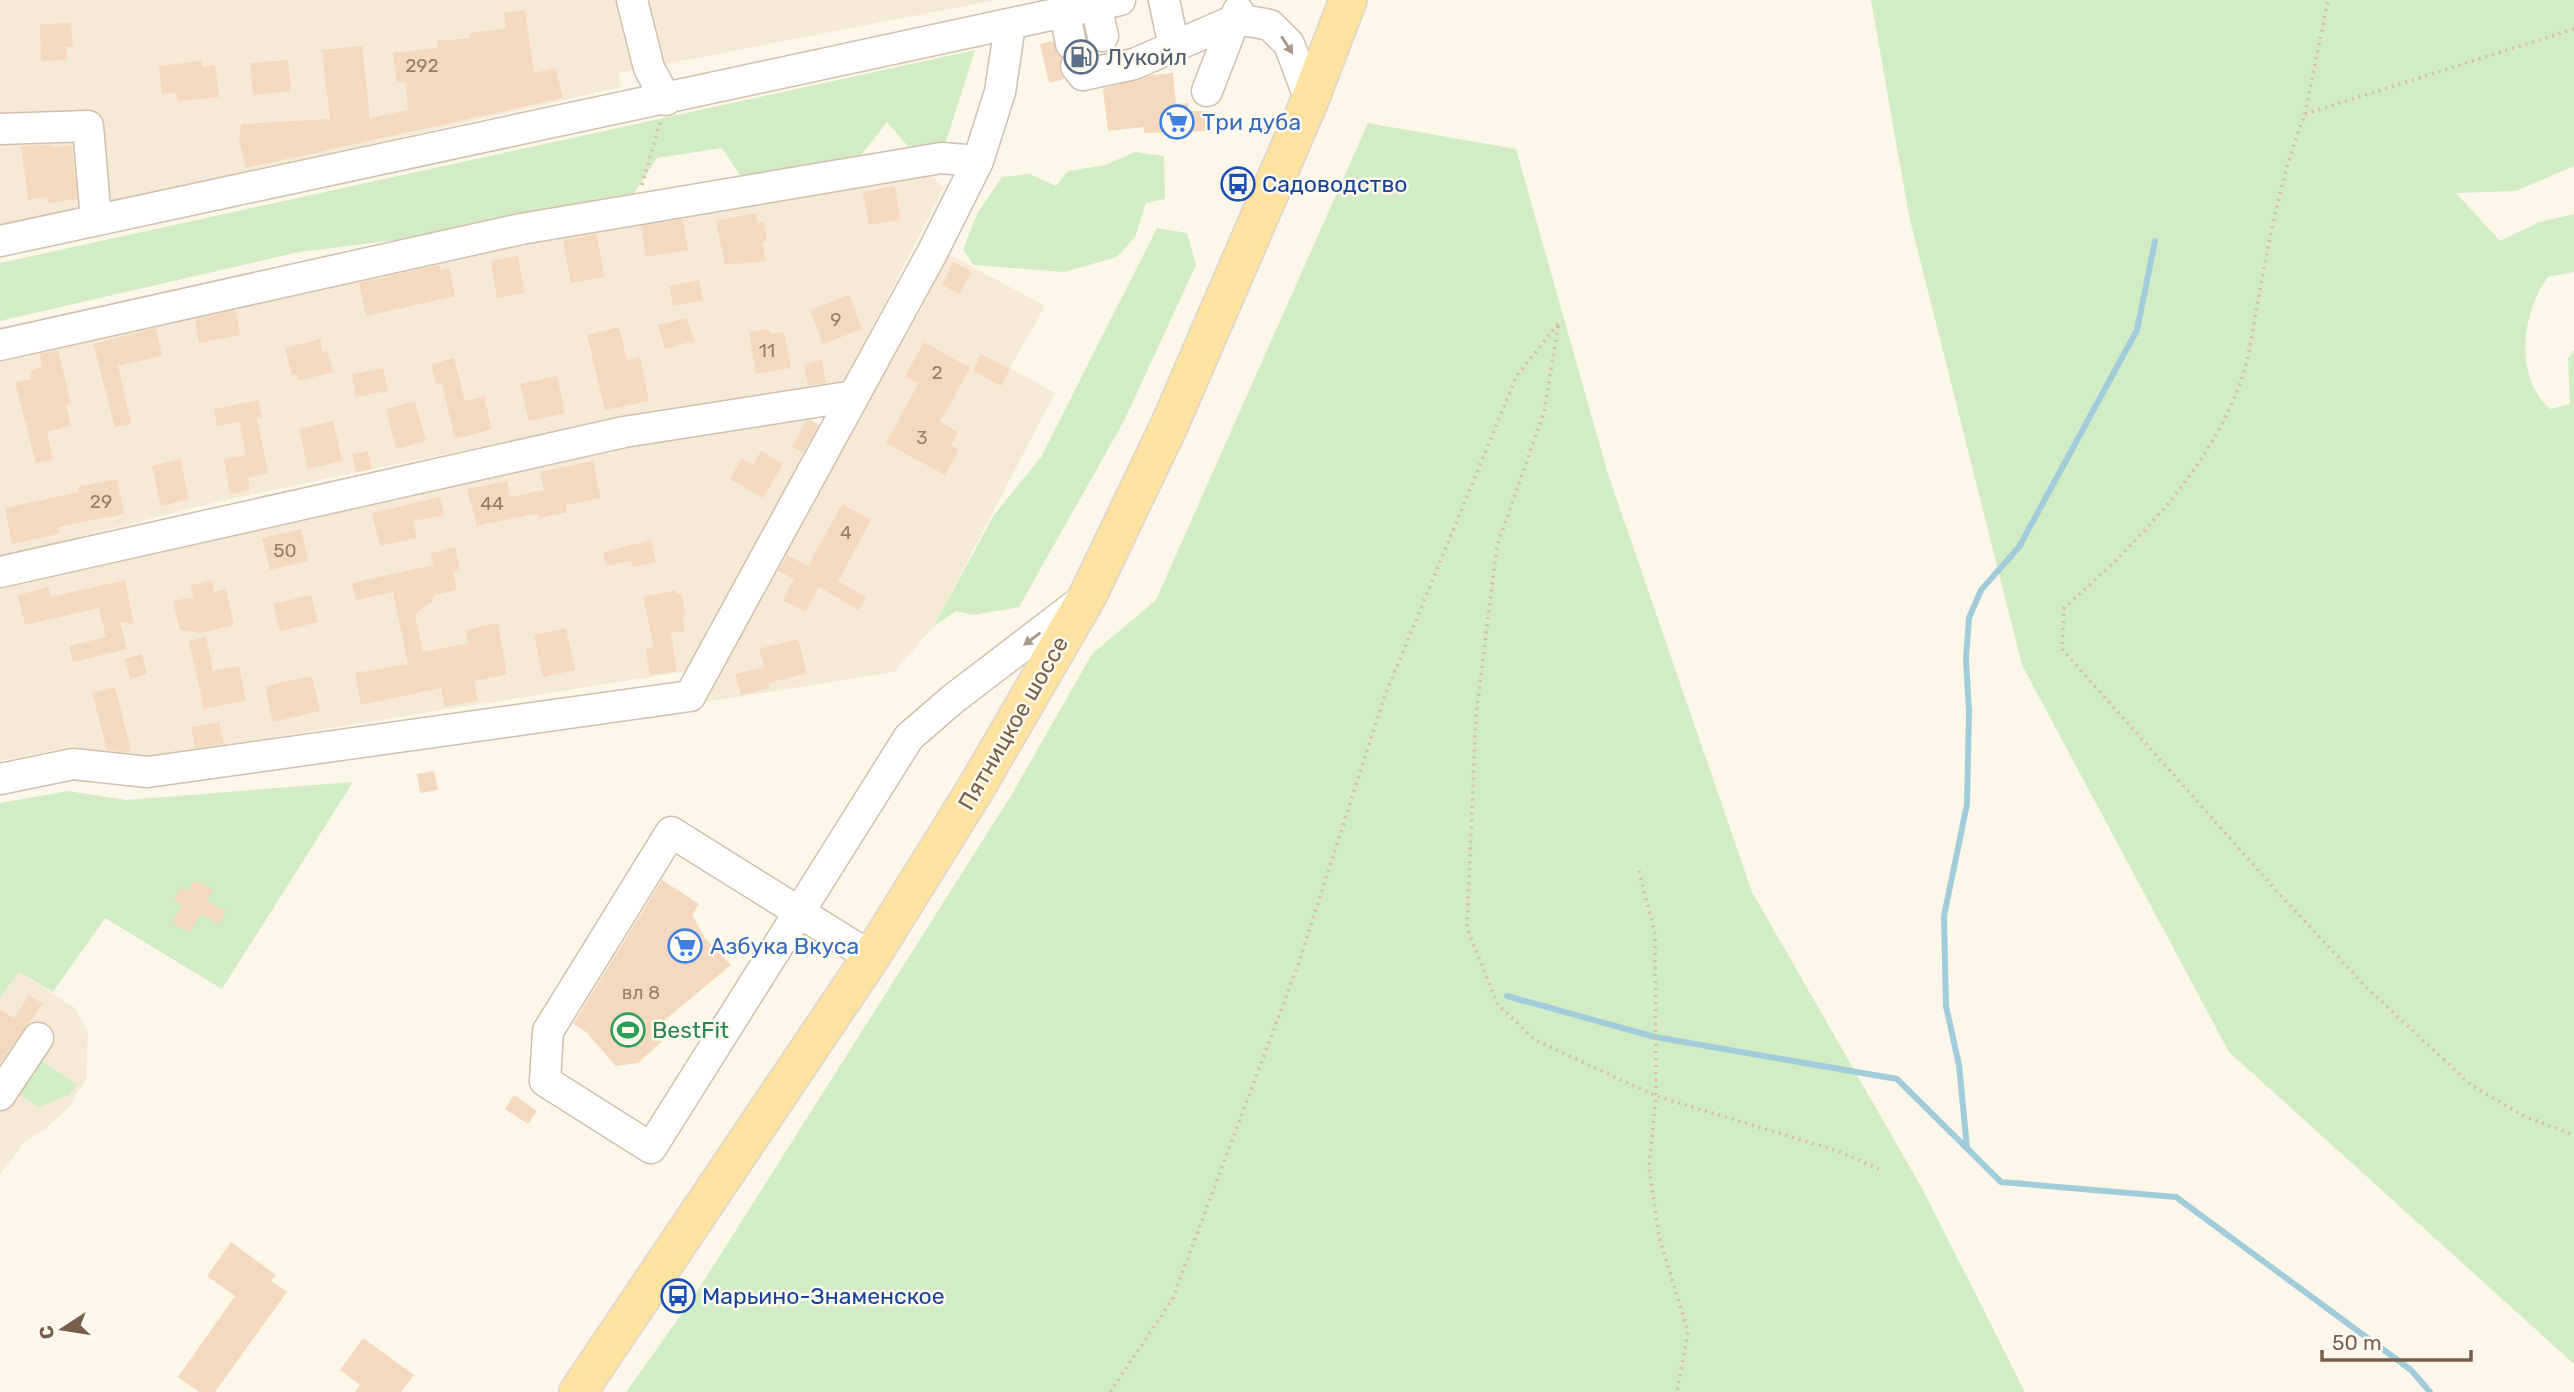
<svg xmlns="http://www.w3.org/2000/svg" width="2574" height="1392" font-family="Rubik,sans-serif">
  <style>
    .residential { fill: #f5ead7 }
    .green { fill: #d2ecc6 }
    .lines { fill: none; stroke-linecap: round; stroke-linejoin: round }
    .stream { stroke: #a1cddb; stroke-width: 6 }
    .building { fill: #f4d9bf }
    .minor-casing { stroke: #d0c0ad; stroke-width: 33 }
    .major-casing { stroke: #dcd5d0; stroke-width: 40 }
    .path { stroke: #dabca1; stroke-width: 3.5; stroke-dasharray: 2 5; stroke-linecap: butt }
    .minor { stroke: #fff; stroke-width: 30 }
    .major { stroke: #fde2a0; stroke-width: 37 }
    .oneway { fill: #a8978a }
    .labels { text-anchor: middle; stroke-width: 5; stroke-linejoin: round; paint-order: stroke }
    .number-label { font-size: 19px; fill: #987e68 }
    .service-label { font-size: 23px; fill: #4e5e75; stroke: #fffaf0; text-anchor: start }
    .shop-label { font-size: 23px; fill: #366cbe; stroke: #fffaf0; text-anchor: start }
    .transit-label { font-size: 23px; fill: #164399; stroke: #fffaf0; text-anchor: start }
    .street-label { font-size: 23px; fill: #795f4b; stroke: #fffaf0 }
    .leisure-label { font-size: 23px; fill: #27864d; stroke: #fffaf0; text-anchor: start }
  </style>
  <rect width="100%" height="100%" fill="#fdf7e9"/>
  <path class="residential" d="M0,0H996L619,73L621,87L0,229Z
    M923,169L944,188L842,386L513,441L373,469L225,500L0,557V354L627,219Z
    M949,254L1045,306L1010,368L1055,393L933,627L894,672L706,702L787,543L910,316L916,319Z
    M808,419L822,426L688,671L123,761L103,760L75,746L0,761V584L417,489L701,430Z
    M19,972L75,1008L88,1032L86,1079L69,1107L45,1129L25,1141L0,1175V998Z"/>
  <path class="green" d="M1871,0H2574V166L2516,191L2456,193L2500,241L2540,222L2574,214V272L2548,277C2521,314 2514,377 2550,409L2570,404L2568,358L2574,350V1364L2229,1052L2022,665L1909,216Z
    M975,50L945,145L910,149L887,122L859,158L743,180L722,148L657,158L631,198L413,238L299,252L0,321V263Z
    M1368,123L1516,149L1608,474L1752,892L1923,1190L2025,1392H626L693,1298L1012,794L1092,654L1156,600Z
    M1135,152L1164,156L1165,199L1146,203L1135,237L1117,257L1064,272L973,265L963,249L978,212L1002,177L1030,174L1056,186L1068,171L1105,165Z
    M1157,228L1187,233L1196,265L1124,421L1019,607L973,615L956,611L933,627L994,515L1041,457Z
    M353,782L222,989L105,918L53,992L19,972L0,998V803L68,791L126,800Z
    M39,1059L77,1085L69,1095L39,1107L14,1091Z"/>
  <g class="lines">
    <path class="stream" d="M1507,996L1655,1037L1897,1079L2001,1182L2176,1197L2411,1370L2430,1392
      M1967,1148L1959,1065L1946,1006L1944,916L1967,804L1969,712L1966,659L1969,618L1981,590L2019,547L2137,330L2155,241"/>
  </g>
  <path class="building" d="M525,10L534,73L556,68L563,98L246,168L239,139L241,124L330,119L322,50L362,46L370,118L408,110L406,82L397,83L393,53L438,48L437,41L470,38V33L506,28L504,13Z
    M71,23L73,47H66L67,60L41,61L40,24Z
    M1053,41L1061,58L1059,69L1064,79L1049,83L1040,44Z
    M288,60L291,91L253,95L250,63Z
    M201,61L202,67L215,65L219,97L178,101L176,93L162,94L159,66Z
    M1173,73L1176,104L1188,103V111H1210L1211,131L1144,133V127L1108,131L1103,89L1152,75Z
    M52,145V147L72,145L77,199L48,203L47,197L28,200L21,146Z
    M895,186L900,220L869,225L863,192Z
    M756,213L758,223L764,221L767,241L762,242L766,261L725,265L716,221Z
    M683,219L688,250L646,257L641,226Z
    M597,234L604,277L571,283L563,240Z
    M518,256L525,293L497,298L491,261Z
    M953,262L972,271L960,294L942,285Z
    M439,265L440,270L449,268L455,296L366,316L359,283Z
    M699,280L703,300L673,306L669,286Z
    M849,295L862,329L823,344L810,310Z
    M236,310L240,335L199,343L195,320Z
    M687,318L694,341L665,349L658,325Z
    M619,327L627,360L640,357L649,401L605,410L587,335Z
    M156,328L162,356L118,366L131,424L115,427L93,344Z
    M769,329L770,334L784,332L791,368L756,374L749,332Z
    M320,339L323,352L327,351L333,372L298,381L297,374L292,375L285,348Z
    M924,342L970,368L940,422L958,432L951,445L959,450L945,475L886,443L918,384L905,376Z
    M58,350L71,404L66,405L71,426L47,432L53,460L36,463L15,383L30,379L32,370L42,366L40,354Z
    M981,354L1010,369L1001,386L973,371Z
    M454,358L465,401L484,396L492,429L455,439L442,384L436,385L431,364Z
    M822,360L826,383L808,385L804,364Z
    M383,368L388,391L356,397L352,374Z
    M557,376L565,413L529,421L520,384Z
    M258,400L262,417L257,418L268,473L248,478L250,490L230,494L224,459L246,455L239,422L217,426L214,409Z
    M415,401L426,441L396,449L386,409Z
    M811,420L818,425L803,453L792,447L806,421Z
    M333,421L342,461L308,469L299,429Z
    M368,451L372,469L356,472L352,454Z
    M761,451L783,464L763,498L730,479L742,458L753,465Z
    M180,459L189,499L161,506L152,466Z
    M593,461L601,498L566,505L567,512L539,518L538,513L477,526L467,489L507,481L510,497L544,490L540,472Z
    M117,479L124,514L58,527L59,534L12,544L5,508L79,492L78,487Z
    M440,497L444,515L413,521L417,538L380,546L372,513Z
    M842,504L871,520L838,581L866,597L858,610L819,587L806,612L783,600L794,579L778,571L787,555L808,566Z
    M301,529L308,561L270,570L262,538Z
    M651,540L656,562L633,567L631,561L606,566L603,552Z
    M455,547L460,571L453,572L457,590L434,595L432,602L415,614L423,652L468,643L465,630L498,623L507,674L474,681L478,700L445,707L441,688L361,705L355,673L408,664L393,592L356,600L352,583L433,565L431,553Z
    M125,580L134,624L120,622L127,649L73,662L69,646L106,637L99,608L25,625L18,595L48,587L51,597Z
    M212,580L214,592L226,589L234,625L200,633L180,630L173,601L193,597L191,585Z
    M676,590L677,594L681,593L686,615L682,616L685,631L671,633L677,671L650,675L646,649L654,648L643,597Z
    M311,595L318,622L280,631L273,604Z
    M566,628L575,670L543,677L534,635Z
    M206,636L213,671L239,666L246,700L204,709L189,641Z
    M798,639L807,673L768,683L770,688L741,695L735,674L764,667L759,649Z
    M142,654L147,674L130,679L125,659Z
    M312,676L320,711L273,722L265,686Z
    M115,687L131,751L126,752L107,750L92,692Z
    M219,722L224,744L195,748L191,727Z
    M434,771L438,790L420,793L417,774Z
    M194,880L213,890L207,901L226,911L219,924L200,914L190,932L172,923L182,904L174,900L182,887L189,891Z
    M662,880L699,904L692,915L705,938L731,965L659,1025L668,1036L638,1063L616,1066L586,1032L573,1024Z
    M29,995L43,1004L0,1063V1009L14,1019Z
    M514,1095L537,1111L528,1124L505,1109Z
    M231,1242L276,1275L271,1281L287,1292L215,1392H199L178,1377L235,1296L207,1276Z
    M363,1338L414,1375L401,1392H355L360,1385L340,1370Z"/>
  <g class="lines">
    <defs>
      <path id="minor" d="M632,0L649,68L666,100
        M1164,0L1174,47
        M1096,6L1103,36
        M1065,13L1071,44
        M1076,66L1083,75L1134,64L1237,19L1270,25L1289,44L1310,100
        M1207,91L1238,11
        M0,129L88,126L96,220
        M0,241L1120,0
        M0,345L521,229L941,158L978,161
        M0,572L624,432L854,396
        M0,779L73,764L148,772L690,696L932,253L978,161L1000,92L1010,25
        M871,957L671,832L548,1031L545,1081L651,1148L909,737L953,699L1080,602
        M0,1095L38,1038"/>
      <path id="major" d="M578,1392L871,957L976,788L1087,597L1169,426L1310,100L1348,0"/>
    </defs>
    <use href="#minor" class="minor-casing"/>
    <use href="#major" class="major-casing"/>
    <path class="path" d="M2574,29L2305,114C2281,174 2270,237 2258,300C2254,322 2251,346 2245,368C2216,464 2137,544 2064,608L2062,649L2282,897L2368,989L2471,1085L2526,1117L2574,1135
      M2305,114L2328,0
      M642,185L660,122
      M1558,326L1544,412L1497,546L1476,715L1467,928L1498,1005L1535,1040L1656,1096L1835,1150L1879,1169
      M1639,871L1655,934L1656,1096L1649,1167L1659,1236L1688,1332L1677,1392
      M1110,1392L1172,1300L1298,965L1384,698L1517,375L1558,324"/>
    <use href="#minor" class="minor"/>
    <use href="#major" class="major"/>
  </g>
  <defs><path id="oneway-solid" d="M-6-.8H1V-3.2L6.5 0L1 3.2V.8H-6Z" transform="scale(1.75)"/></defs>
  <g class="oneway">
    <use href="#oneway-solid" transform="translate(1287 45) rotate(57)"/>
    <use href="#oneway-solid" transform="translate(1032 639) rotate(143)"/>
  </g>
  <defs>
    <symbol id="fuel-ring" viewBox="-11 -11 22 22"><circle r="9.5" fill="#fffaf0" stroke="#5c6f8a" stroke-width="1.5"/><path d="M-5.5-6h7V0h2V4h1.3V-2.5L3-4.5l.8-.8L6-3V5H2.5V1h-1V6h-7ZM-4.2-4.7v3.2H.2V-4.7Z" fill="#5c6f8a"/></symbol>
    <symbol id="supermarket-ring" viewBox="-11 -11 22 22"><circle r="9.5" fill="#fffaf0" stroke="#3f7fe0" stroke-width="1.5"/><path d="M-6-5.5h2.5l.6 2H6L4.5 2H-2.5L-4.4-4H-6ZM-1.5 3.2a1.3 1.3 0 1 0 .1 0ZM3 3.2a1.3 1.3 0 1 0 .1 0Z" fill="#3f7fe0"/></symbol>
    <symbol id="bus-ring" viewBox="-11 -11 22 22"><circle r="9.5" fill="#fffaf0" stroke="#1a4fb4" stroke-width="1.5"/><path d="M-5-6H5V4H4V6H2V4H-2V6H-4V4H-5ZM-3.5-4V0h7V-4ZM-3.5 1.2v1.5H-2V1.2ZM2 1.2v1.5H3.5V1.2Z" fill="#1a4fb4"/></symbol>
    <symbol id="stadium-ring" viewBox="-11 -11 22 22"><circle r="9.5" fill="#fffaf0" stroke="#2e9e5b" stroke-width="1.5"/><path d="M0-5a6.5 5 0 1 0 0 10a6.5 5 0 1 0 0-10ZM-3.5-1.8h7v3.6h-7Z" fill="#2e9e5b"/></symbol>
  </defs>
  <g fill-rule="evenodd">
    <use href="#fuel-ring" x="1062" y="38" width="38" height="38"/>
    <use href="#supermarket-ring" x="1158" y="103" width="38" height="38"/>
    <use href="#bus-ring" x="1219" y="165" width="38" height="38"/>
    <use href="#supermarket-ring" x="666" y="927" width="38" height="38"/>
    <use href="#stadium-ring" x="609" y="1011" width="38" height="38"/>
    <use href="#bus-ring" x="659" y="1277" width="38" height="38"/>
  </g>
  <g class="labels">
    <g class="number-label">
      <text x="422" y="72">292</text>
      <text x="836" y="326">9</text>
      <text x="767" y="357">11</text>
      <text x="937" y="379">2</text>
      <text x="922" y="444">3</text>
      <text x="101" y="508">29</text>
      <text x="492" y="510">44</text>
      <text x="846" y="539">4</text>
      <text x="285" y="557">50</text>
      <text x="641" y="999">вл 8</text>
    </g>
    <g class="service-label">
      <text x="1106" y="65">Лукойл</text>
    </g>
    <g class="shop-label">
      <text x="1202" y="130">Три дуба</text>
      <text x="710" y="954">Азбука Вкуса</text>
    </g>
    <g class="transit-label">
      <text x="1262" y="192">Садоводство</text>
      <text x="702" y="1304">Марьино-Знаменское</text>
    </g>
    <g class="street-label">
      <text transform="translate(1013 723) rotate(-60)" y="8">Пятницкое шоссе</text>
    </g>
    <g class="leisure-label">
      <text x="652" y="1038">BestFit</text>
    </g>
  </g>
  <g transform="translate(63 1329) rotate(258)" stroke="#fffaf0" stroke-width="5" paint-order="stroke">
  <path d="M0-5L12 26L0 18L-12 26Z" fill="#795f4b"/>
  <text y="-10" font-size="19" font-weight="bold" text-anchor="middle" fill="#795f4b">С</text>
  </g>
  <path d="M2322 1350v10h149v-10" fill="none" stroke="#795f4b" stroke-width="3.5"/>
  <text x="2332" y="1350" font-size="21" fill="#795f4b" stroke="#fffaf0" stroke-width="5" paint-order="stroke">50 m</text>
</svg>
